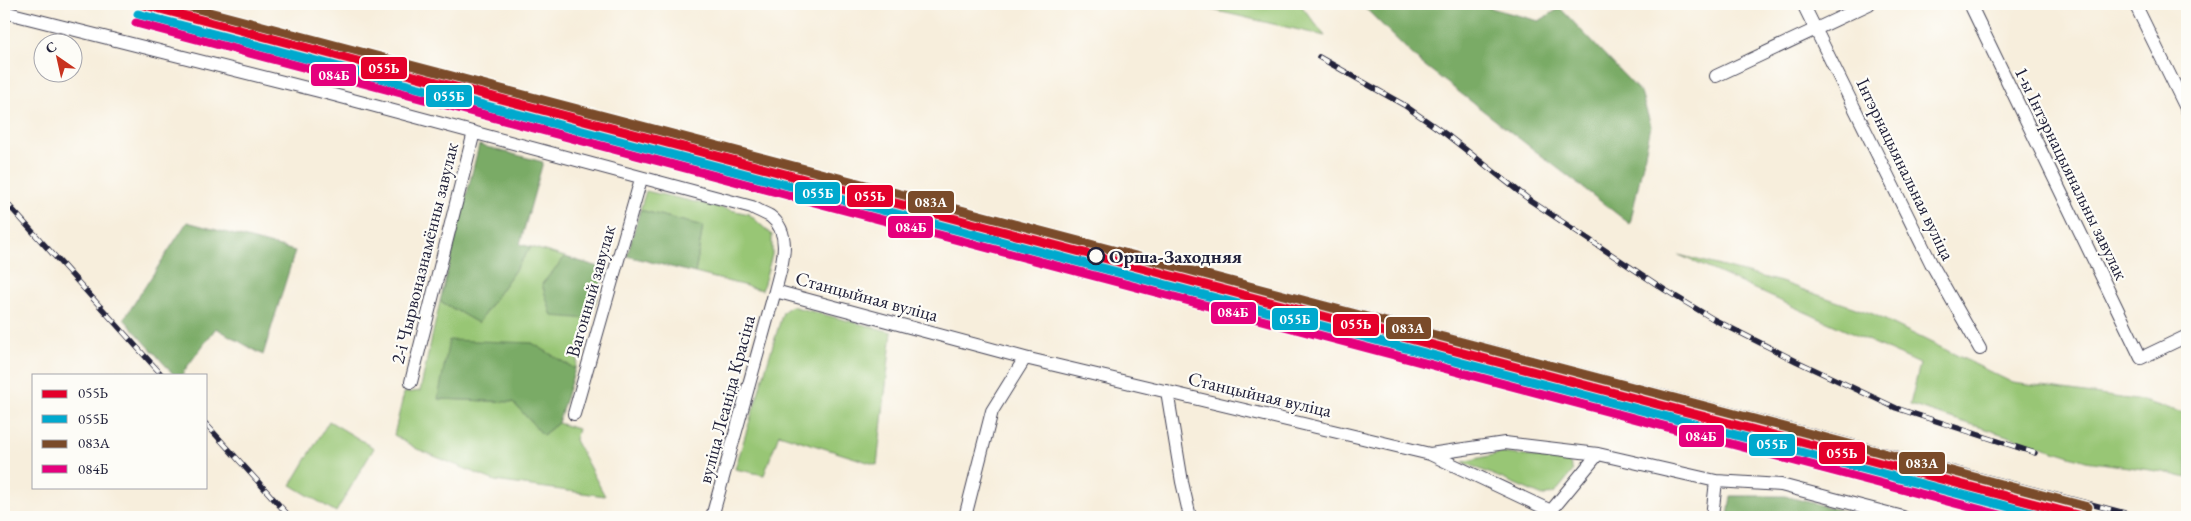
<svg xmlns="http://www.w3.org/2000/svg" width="2191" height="521" font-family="'EB Garamond',serif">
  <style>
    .green { fill: #98c674; stroke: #5d7458 }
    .forest { fill: #7aab66; stroke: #4e6650 }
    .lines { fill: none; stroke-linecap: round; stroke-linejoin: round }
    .street-casing { stroke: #424153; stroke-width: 14 }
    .street { stroke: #fff; stroke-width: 12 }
    .rail-casing { stroke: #22223b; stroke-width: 5.5 }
    .rail { stroke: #fdfcf7; stroke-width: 4; stroke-dasharray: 11; stroke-linecap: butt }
    .rail-1-casing { stroke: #fdfcf7; stroke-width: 12 }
    .rail-2-casing { stroke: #fdfcf7; stroke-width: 12 }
    .rail-3-casing { stroke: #fdfcf7; stroke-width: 12 }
    .rail-4-casing { stroke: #fdfcf7; stroke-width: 12 }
    .rail-1 { stroke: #e4002b; stroke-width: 9 }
    .rail-2 { stroke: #00a9ce; stroke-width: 9 }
    .rail-3 { stroke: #7a4b2a; stroke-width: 9 }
    .rail-4 { stroke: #e5007d; stroke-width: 9 }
    .stop-dot { fill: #fdfcf7; stroke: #22223b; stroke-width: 2.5 }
    .labels { text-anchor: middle; stroke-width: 4.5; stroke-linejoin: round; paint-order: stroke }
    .street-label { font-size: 19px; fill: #22223b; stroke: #fdfcf7 }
    .stop-label { font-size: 19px; font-weight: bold; fill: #22223b; stroke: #fdfcf7; text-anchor: start }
    .line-badge { stroke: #fdfcf7; stroke-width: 2 }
    .badge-label { font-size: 14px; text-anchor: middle; font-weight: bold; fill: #fff }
  </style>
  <rect width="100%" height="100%" fill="#fdfcf7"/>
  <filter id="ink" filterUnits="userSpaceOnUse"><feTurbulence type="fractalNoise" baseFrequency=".02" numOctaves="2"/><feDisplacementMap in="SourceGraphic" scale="10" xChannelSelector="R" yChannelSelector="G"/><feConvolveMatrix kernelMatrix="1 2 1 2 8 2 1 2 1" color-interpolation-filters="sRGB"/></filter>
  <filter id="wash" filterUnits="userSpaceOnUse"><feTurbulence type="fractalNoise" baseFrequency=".0096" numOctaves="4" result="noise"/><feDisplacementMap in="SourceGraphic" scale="20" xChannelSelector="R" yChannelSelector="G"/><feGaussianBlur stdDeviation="1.12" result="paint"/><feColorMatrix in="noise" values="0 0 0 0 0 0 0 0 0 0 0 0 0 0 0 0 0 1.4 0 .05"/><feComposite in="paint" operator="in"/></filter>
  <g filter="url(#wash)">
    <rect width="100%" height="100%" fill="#f7eedc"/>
    <path class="green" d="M1187,4H1300L1325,36Z
      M646,191L749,214L772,235V255L762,290L695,273L703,226L640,210Z
      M531,247L565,257L542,284L552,315L590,319L575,369L532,343L439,399L513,402L543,435L558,423L578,429L575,440L605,496L495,481L417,449L394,435L404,393L420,391L440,301L478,323Z
      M1679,255L1781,282L1873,314L2013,383L2143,401L2187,414V478L2164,472L2086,461L1910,405L1920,364Z
      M791,306L892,332L877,465L779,434L764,475L735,469L783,312Z
      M329,421L374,448L336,512L291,485Z
      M1501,453L1569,461L1573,471L1555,493L1543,496L1463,462Z
      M1839,510L1867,517H1838Z"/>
    <path class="forest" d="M1361,4H1476L1539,21L1560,8L1641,93L1651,126L1630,224L1420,62Z
      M479,145L543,162L520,244L531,247L478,323L440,301Z
      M640,210L703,226L695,273L627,256Z
      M187,222L295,251L263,355L216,328L184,371L183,375H174L124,319Z
      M565,257L606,269L590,319L552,316L542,284Z
      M449,340L532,343L575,369L558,423L543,435L513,402L438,399Z
      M1731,496H1785L1839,510L1838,517H1728Z"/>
  </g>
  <g filter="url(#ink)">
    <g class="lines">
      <defs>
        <path id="street" d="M1803,4L1931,263L1980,349
          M1970,4L2141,358L2187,336
          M2135,4L2187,110
          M4,12L319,91L752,207C757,210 764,213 770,216C794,234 781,267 775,291L1025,358L1430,454L1551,511L1552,517
          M1716,76L1869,4
          M411,382L474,132
          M1167,391L1182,482L1190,517
          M574,414L641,179
          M1430,454L1505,443L1598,454L1716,481L1781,485L1903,517
          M1551,511L1598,454
          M712,517L775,291
          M965,517L992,411L1025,358
          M1712,517L1716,481"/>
      </defs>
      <use href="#street" class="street-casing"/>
      <use href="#street" class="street"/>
      <defs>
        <path id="rail" d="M185,4L2140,517
          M1319,57L1404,105L1447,135L1531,201L1665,290L1715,320L1796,361L1896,408L2035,453
          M4,200L162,375
          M206,424L290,517"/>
      </defs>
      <use href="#rail" class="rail-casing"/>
      <use href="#rail" class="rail"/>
      <defs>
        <path id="rail-1" d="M141,4L2085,517"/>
        <path id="rail-2" d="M138,14L2047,517"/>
        <path id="rail-3" d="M179,4L2088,507"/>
        <path id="rail-4" d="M136,23L2008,517"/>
      </defs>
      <use href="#rail-1" class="rail-1-casing"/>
      <use href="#rail-2" class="rail-2-casing"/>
      <use href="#rail-3" class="rail-3-casing"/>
      <use href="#rail-4" class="rail-4-casing"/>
      <use href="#rail-1" class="rail-1"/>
      <use href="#rail-2" class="rail-2"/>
      <use href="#rail-3" class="rail-3"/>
      <use href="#rail-4" class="rail-4"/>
    </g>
  </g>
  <circle class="stop-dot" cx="1096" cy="256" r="8"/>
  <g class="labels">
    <g class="street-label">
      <text transform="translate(1906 169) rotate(64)" y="7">Інтэрнацыянальная вуліца</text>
      <text transform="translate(2072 173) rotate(64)" y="7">1-ы Інтэрнацыянальны завулак</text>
      <text transform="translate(424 253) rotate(-76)" y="7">2-і Чырвоназнамённы завулак</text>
      <text transform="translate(590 291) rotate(-74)" y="7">Вагонный завулак</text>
      <text transform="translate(867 296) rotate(15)" y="7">Станцыйная вуліца</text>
      <text transform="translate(1260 394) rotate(13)" y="7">Станцыйная вуліца</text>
      <text transform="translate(726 399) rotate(-75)" y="7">вуліца Леаніда Красіна</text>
    </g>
    <g class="stop-label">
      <text x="1109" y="263">Орша-Заходняя</text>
    </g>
  </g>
  <g class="line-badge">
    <rect x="360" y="56" width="48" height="24" rx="5" fill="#e4002b"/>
    <rect x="310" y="63" width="47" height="24" rx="5" fill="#e5007d"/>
    <rect x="425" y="84" width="48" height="24" rx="5" fill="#00a9ce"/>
    <rect x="794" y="181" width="47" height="24" rx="5" fill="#00a9ce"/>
    <rect x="846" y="184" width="48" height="24" rx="5" fill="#e4002b"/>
    <rect x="907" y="190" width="48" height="24" rx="5" fill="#7a4b2a"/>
    <rect x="887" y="215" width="47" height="24" rx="5" fill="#e5007d"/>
    <rect x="1210" y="301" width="47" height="24" rx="5" fill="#e5007d"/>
    <rect x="1271" y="307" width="48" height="24" rx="5" fill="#00a9ce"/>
    <rect x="1332" y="313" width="48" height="24" rx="5" fill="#e4002b"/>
    <rect x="1385" y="316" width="47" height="24" rx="5" fill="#7a4b2a"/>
    <rect x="1678" y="424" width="47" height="24" rx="5" fill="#e5007d"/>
    <rect x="1748" y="433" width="48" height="24" rx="5" fill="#00a9ce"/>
    <rect x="1818" y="441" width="48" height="24" rx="5" fill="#e4002b"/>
    <rect x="1898" y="451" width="48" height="24" rx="5" fill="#7a4b2a"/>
  </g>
  <g class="badge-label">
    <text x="384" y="73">055Ь</text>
    <text x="334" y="80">084Б</text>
    <text x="449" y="101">055Б</text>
    <text x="818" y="198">055Б</text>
    <text x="870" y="201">055Ь</text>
    <text x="931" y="207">083А</text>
    <text x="911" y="232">084Б</text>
    <text x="1233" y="317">084Б</text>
    <text x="1295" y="324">055Б</text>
    <text x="1356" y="329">055Ь</text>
    <text x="1408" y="333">083А</text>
    <text x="1701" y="441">084Б</text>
    <text x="1772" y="449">055Б</text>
    <text x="1842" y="458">055Ь</text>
    <text x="1922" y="468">083А</text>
  </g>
  <rect width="2191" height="521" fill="none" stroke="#fdfcf7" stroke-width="20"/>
  <rect x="32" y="374" width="175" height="115" fill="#fdfcf7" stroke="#a5a5ac"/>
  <rect x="42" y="390" width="25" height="8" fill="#e4002b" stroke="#a5a5ac"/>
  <text x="78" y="398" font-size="15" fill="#22223b">055Ь</text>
  <rect x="42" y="415" width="25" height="8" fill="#00a9ce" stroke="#a5a5ac"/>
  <text x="78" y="424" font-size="15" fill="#22223b">055Б</text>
  <rect x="42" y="440" width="25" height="8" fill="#7a4b2a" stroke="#a5a5ac"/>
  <text x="78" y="448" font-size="15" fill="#22223b">083А</text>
  <rect x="42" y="465" width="25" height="8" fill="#e5007d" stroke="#a5a5ac"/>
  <text x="78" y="474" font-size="15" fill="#22223b">084Б</text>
  <g transform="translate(58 58) rotate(326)"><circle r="24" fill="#fdfcf7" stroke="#a5a5ac"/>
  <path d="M0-4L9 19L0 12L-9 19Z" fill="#c8321e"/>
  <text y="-8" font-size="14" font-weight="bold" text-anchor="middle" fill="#22223b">С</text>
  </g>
</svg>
